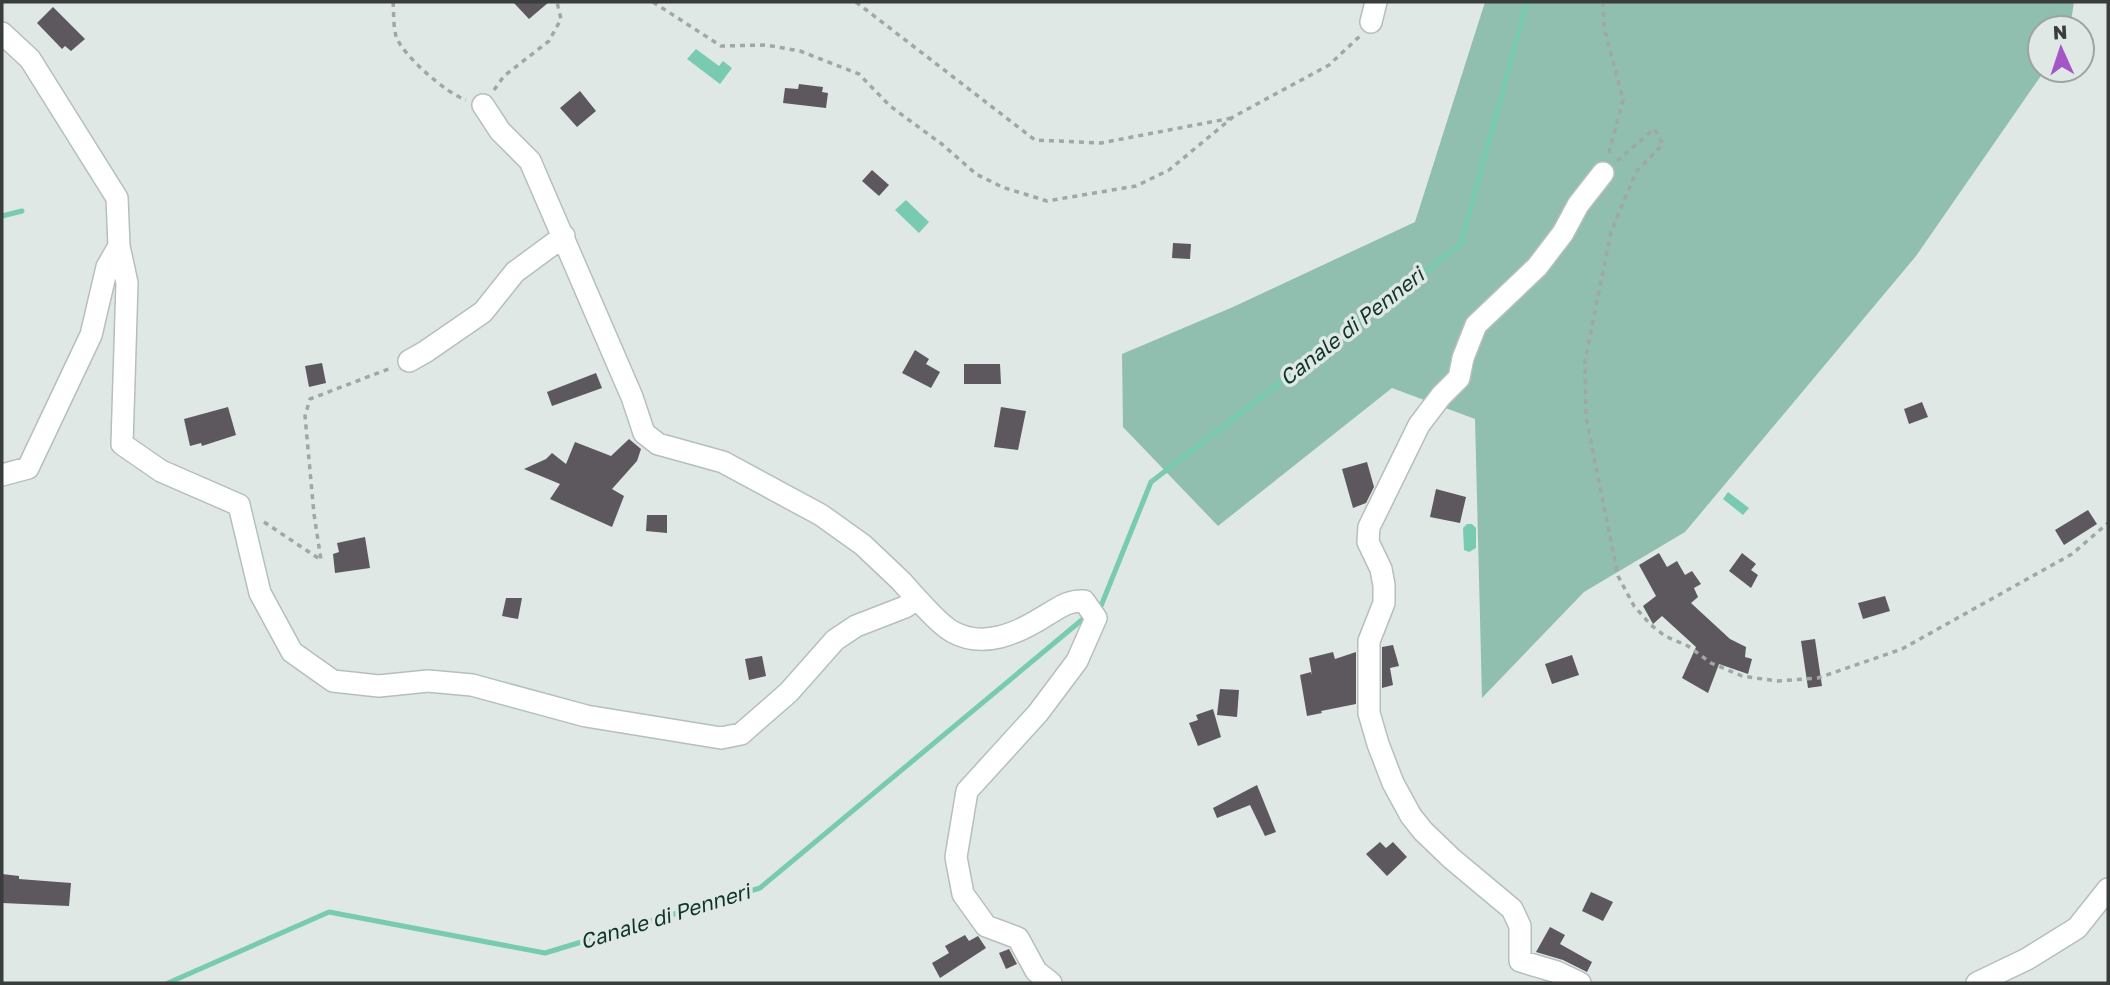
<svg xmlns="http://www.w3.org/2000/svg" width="2110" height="985" font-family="'Golos Text',sans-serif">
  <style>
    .green { fill: #90bfaf }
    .water { fill: #78cab0 }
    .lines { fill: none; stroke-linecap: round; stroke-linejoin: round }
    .stream { stroke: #78cab0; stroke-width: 5 }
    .building { fill: #5c585e }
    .minor-casing { stroke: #b6bfbb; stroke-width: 24 }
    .path { stroke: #a0a7a4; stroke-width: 3.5; stroke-dasharray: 5 5; stroke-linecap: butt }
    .minor { stroke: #fff; stroke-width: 21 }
    .labels { text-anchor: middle; stroke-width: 7; stroke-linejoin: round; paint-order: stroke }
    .water-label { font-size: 21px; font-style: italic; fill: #0e342a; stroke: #dfe8e5 }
  </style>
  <rect width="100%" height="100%" fill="#dfe8e5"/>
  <path class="green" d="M1485,2H2074L2070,28H2040V70H2045L1916,256L1685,532L1584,592L1482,698L1475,419L1392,388L1218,526L1123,427L1122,354L1233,307L1415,222Z"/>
  <path class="water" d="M696,49L719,66L723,61L732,68L720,84L687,59Z
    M906,200L929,222L919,233L895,210Z
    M1728,492L1749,508L1743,515L1723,499Z
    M1467,524H1472L1476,528V548L1469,552L1464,550L1463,528Z"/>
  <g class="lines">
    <path class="stream" d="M2,216L22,211
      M1101,606L1151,482L1461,244L1527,2
      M168,983L329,912L545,953L760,888L1083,619"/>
  </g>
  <path class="building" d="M513,2H549L529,19Z
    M53,7L85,39L71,51L65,46L62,49L37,23Z
    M799,84L823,87L822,92L828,93L826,108L783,103L785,88L798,89Z
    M580,91L596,111L577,127L560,108Z
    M872,170L889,185L879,196L862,181Z
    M1173,243L1191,244L1190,259L1172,258Z
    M915,350L929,359L926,364L940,372L931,388L902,373Z
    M322,363L326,383L309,387L305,366Z
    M964,364H1000L1001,384H964Z
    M596,373L602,388L552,406L547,392Z
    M1922,402L1928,417L1909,424L1904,409Z
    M228,407L236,435L202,446L201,443L190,446L184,419Z
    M1001,407L1026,411L1018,450L994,447Z
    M629,439L641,449L637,461L612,489L624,496L612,527L550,499L560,484L524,469L546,459L552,453L566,464L575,442L611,456Z
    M1367,462L1374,487L1366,503L1353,508L1342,469Z
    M1436,489L1466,497L1460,523L1430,517Z
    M2088,510L2097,524L2064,545L2055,530Z
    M647,515H667V533L646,531Z
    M365,537L370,568L335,573L333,554L339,552L337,543Z
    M1659,553L1667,567L1677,561L1685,575L1692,571L1701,584L1694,588L1698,597L1691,603L1730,639L1746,647L1745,657L1752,659L1748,674L1719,664L1708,693L1682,678L1696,647L1662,616L1653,624L1643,606L1656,596L1639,565Z
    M1742,553L1756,564L1751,570L1758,575L1751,588L1729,571Z
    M1885,596L1890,611L1863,619L1858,603Z
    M506,598H522L518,619L502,616Z
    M1815,639L1822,686L1808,688L1801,641Z
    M1393,645L1399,666L1390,668L1393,685L1382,688V647Z
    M1333,652L1335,659L1356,652V704L1321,711L1322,713L1307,716L1300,675L1311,672L1312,675L1309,658Z
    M1572,655L1579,675L1552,684L1545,664Z
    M762,656L766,676L749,680L745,659Z
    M1220,689L1239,690L1237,717L1217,715Z
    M1213,709L1221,737L1198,746L1189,723L1198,720L1196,715Z
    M1257,785L1276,832L1265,836L1250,805L1217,818L1213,808Z
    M1380,842L1386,848L1393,842L1407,857L1387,876L1366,854Z
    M2,874L19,876V879L71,883L69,906L2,903Z
    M1591,892L1613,902L1603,921L1582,911Z
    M1550,927L1565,935L1560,944L1592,962L1587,972L1563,960L1536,952Z
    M965,935L969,941L978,936L986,948L940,978L932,963L949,953L945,946Z
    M1009,949L1017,964L1006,969L999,953Z"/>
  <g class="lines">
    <defs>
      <path id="minor" d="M1371,22L1376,2
        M2,33L30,59L117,198L119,246L127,283L122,444L161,471L239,505L260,593L292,652L333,681L379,686L428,681L472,685L586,716L721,738L741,734L789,692L835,640L856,626L905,607L917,599C928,610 940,625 953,632C984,649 1018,633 1045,616C1059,608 1068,600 1084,601L1096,618L1077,661L1038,713L967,791L956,857L963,894L986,926L1018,938L1036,971L1051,983
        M483,105L500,131L530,161L632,397L644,433L658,444L723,462L821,515L863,545L901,581L917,599
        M409,361L425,352L483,312L515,272L564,236
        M2,475L28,468L91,335L107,267L119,246
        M1580,983L1557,972L1520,961V926L1512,909L1451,858L1423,831L1411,816L1393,783L1378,744L1369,713V641L1384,603V585L1381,569L1368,542L1369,527L1419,425L1441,396L1459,378L1463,358L1476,325L1537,267L1563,233L1578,205L1603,173
        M1977,983L2027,959L2077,928L2108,889"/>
    </defs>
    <use href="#minor" class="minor-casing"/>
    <path class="path" d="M393,2C394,12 393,25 396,36C402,55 447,94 466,100
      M653,2L721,46L766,45L800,51L859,74L890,106L943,145L976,174L1002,187L1047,201L1136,186L1169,170L1233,117L1329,65L1360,36
      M856,2L1035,140L1101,143L1232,118
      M1603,2L1604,27L1623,100L1608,156
      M494,90L504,76L549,41L561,19L557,2
      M1617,161L1654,129L1663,144L1636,172L1611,232L1585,361L1586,417L1618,576L1634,606L1651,625L1665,636L1688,646L1711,663L1742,676L1777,681L1818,678L1902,649L2072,554L2108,523
      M264,522L321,560L314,514L305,416L310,399L391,368"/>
    <use href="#minor" class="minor"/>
  </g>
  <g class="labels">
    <g class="water-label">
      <text transform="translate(1352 327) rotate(-38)" y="7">Canale di Penneri</text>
      <text transform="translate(665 917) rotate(-17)" y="7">Canale di Penneri</text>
    </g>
  </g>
  <rect width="2110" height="985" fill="none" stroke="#393d3b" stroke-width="7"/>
  <g transform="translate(2061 49) rotate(357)"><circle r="33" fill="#dfe8e5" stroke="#9da4a1" stroke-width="2"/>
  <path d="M0-5L12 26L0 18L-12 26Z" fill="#a256c8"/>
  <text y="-10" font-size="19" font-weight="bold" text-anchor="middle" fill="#393d3b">N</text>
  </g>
</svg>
